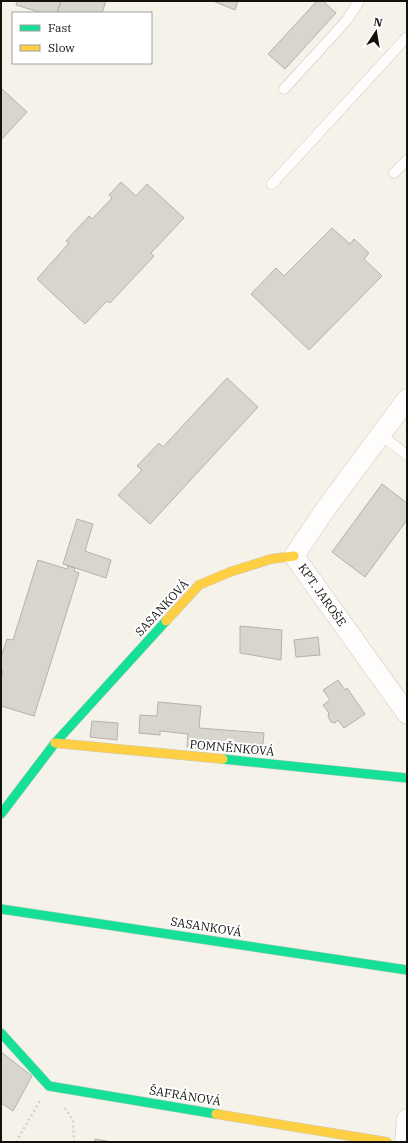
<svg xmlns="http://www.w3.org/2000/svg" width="408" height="1143" font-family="'IBM Plex Serif',serif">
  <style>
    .building { fill: #d7d5ce; stroke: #b4b2ac }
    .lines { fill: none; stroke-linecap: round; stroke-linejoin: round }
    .lane-casing { stroke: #cac8c2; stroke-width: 11 }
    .street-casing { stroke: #cac8c2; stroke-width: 21 }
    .fast-casing { stroke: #cac8c2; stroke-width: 10 }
    .slow-casing { stroke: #cac8c2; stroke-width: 10 }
    .path { stroke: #d2d1cf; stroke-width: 2.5; stroke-dasharray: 2 3; stroke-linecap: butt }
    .lane { stroke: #fefdfc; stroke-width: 10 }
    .street { stroke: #fefdfc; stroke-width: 20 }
    .fast { stroke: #16e098; stroke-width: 9 }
    .slow { stroke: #ffcf43; stroke-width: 9 }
    .labels { text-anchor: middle; stroke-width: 4; stroke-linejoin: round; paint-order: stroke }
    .street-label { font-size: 12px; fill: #14120d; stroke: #fff }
  </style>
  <rect width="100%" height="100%" fill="#f5f2ea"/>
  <path class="building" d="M17,1H61L57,13H42L16,5Z
    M61,1H106L102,13H57Z
    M213,1H238L235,10Z
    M317,1H323L336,13L285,69L268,54Z
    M2,89L27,112L1,140V90Z
    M121,182L136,196L147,184L184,218L151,253L154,256L110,303L107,301L85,324L37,279L69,243L66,241L89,216L92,219L112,198L109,195Z
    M332,228L350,244L354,239L369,253L364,259L382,276L309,350L251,294L276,268L284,276Z
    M227,378L258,407L150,524L118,495L142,470L137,466L159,443L163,447Z
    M382,484L407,503V520L365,577L332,552Z
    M77,519L93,524L85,551L111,560L106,578L63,564Z
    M38,560L67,569L68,566L75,568L74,571L79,573L34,716L1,706V678L3,671L1,670V657L7,639L13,640Z
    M240,626L282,630L281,660L240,653Z
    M318,637L320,655L296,657L294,640Z
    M338,680L345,690L347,688L365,714L344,728L338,720L335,723L331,722L328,717L329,713L323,705L330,700L323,690Z
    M158,702L201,706L199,728L264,733L262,754L187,747L188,734L160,731V735L139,733L140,715L157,716Z
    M92,721L118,723L117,740L90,737Z
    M1,1052L32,1076L13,1111L1,1103Z
    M95,1139L112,1142H95Z"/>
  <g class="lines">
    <defs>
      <path id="lane" d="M284,89L347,20L359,1
        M394,173L407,160
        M272,184L407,37
        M381,435L407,455"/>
      <path id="street" d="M407,399L325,510L294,556L407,714
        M405,1142L407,1119"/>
      <path id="fast" d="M223,759L407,778
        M1,814L55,743L166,621
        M1,909L407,970
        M1,1033L49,1086L216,1114"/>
      <path id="slow" d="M166,621L199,585L230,572L271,559L294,556
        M55,743L223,759
        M216,1114L387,1142"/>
    </defs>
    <use href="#lane" class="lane-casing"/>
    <use href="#street" class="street-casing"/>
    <use href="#fast" class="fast-casing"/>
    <use href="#slow" class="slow-casing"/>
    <path class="path" d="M65,1108L73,1120L74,1142
      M16,1142L40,1101"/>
    <use href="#lane" class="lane"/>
    <use href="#street" class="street"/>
    <use href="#fast" class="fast"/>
    <use href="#slow" class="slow"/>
  </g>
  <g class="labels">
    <g class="street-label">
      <text transform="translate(322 595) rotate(55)" y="4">KPT. JAROŠE</text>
      <text transform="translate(162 608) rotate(-47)" y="4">SASANKOVÁ</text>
      <text transform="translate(232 748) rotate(5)" y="4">POMNĚNKOVÁ</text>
      <text transform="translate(206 927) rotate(9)" y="4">SASANKOVÁ</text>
      <text transform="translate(185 1096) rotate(9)" y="4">ŠAFRÁNOVÁ</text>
    </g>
  </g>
  <rect width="408" height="1143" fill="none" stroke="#14120d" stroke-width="4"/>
  <rect x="12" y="12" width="140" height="52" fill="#ffffff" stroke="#a1a09e"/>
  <rect x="20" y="25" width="20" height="6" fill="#16e098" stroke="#a1a09e"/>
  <text x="48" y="32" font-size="12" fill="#14120d">Fast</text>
  <rect x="20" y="45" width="20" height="6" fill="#ffcf43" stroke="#a1a09e"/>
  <text x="48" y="52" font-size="12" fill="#14120d">Slow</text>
  <g transform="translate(376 32) rotate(12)" stroke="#ffffff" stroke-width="3" paint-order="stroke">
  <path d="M0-3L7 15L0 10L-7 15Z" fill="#14120d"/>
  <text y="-6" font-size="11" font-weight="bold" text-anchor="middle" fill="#14120d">N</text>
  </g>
</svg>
